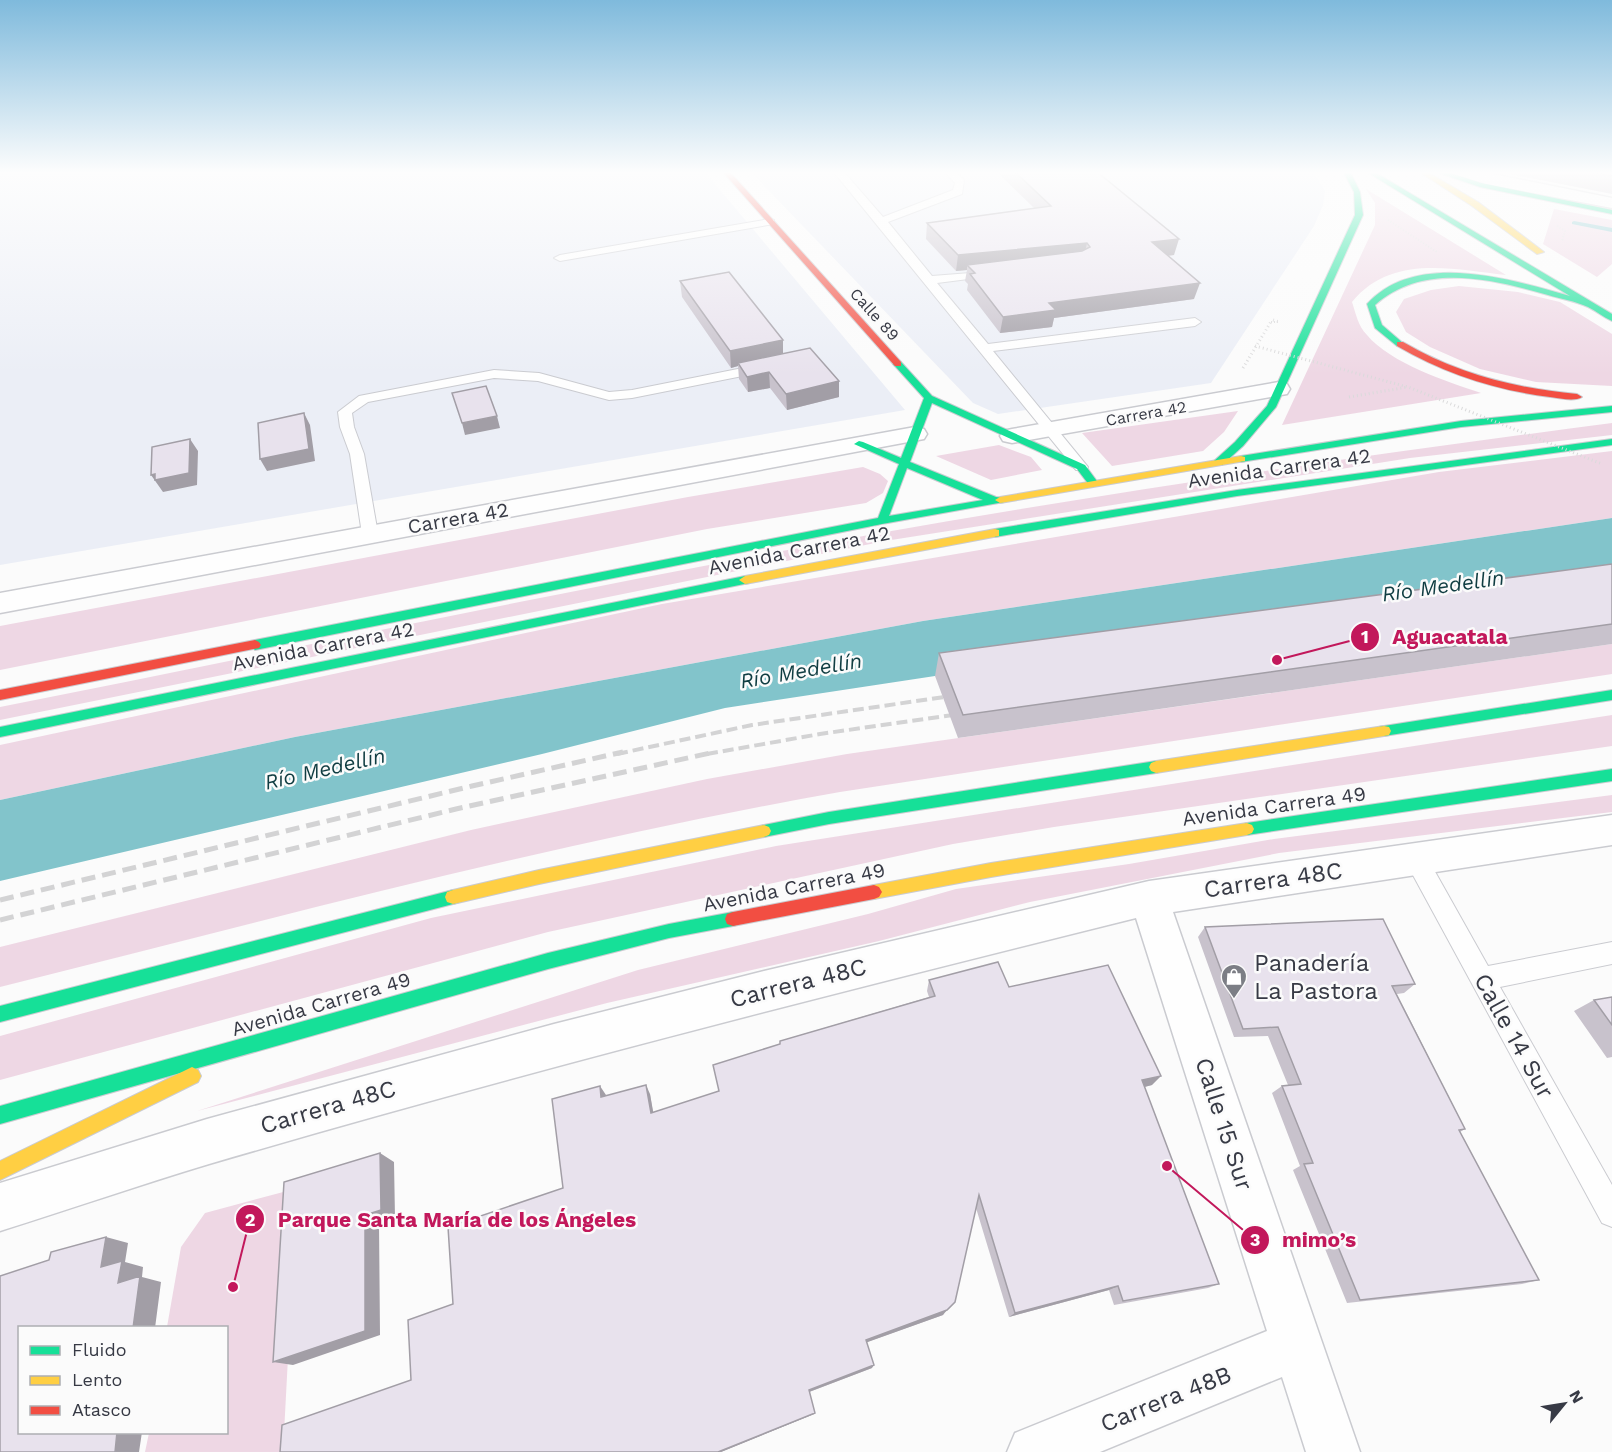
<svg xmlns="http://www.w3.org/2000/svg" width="1612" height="1452" font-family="'Work Sans',sans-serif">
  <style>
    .built { fill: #ebeef6 }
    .green { fill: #eed7e4 }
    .water { fill: #82c4cb }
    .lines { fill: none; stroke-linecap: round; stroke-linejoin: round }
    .stream { fill: #82c4cb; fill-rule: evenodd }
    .lane-casing { stroke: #cacbd0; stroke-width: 2 }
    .street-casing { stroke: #cacbd0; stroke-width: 3 }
    .fast-casing { stroke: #cacbd0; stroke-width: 2 }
    .slow-casing { stroke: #cacbd0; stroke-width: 2 }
    .jam-casing { stroke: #cacbd0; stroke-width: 2 }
    .path-far1 { stroke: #dadadb; stroke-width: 2; stroke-dasharray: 1 2; stroke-linecap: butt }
    .path { stroke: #dadadb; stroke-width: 3; stroke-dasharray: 1 3; stroke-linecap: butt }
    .lane { fill: #fefefe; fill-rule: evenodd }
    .street { fill: #fefefe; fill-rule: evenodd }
    .fast { fill: #16e098; fill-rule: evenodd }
    .slow { fill: #ffcf43; fill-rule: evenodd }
    .jam { fill: #f24e42; fill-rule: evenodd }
    .rail-far1 { stroke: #d3d3d4; stroke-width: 4; stroke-dasharray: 11 5; stroke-linecap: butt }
    .rail { stroke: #d3d3d4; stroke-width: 5; stroke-dasharray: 14 7; stroke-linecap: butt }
    .path-bridge { stroke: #dadadb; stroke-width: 3; stroke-dasharray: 1 3; stroke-linecap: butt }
    .wall { fill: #c8c2cc }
    .shaded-wall { fill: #a29ea6 }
    .building { fill: #e8e2ed; stroke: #a29ea6; stroke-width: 1.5 }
    .labels { text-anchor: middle; stroke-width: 5; stroke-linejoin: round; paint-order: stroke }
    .far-street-label { font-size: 16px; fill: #373a45; stroke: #fbfbfb }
    .street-label { font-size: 20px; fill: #373a45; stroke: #fbfbfb }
    .water-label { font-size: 21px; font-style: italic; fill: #103d42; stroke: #fbfbfb }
    .near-street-label { font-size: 24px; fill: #373a45; stroke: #fbfbfb }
    .near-poi-label { font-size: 24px; fill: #373a45; stroke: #fbfbfb; text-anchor: start }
    .leader { fill: none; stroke: #c2185b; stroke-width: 2 }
    .callout-dot { fill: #c2185b; stroke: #fbfbfb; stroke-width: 2 }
    .mark-label { font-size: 18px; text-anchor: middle; font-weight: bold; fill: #fff }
    .callout-label { font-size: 21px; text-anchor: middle; font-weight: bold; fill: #c2185b; stroke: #fbfbfb; stroke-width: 5; stroke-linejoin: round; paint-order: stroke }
  </style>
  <rect width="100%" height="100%" fill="#fbfbfb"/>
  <path class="built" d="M0,171H704L905,410L0,565Z
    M750,171H1313L1325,191L1323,205L1314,226L1211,383L998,414L973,403Z"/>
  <path class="green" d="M1366,189L1506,275C1452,269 1391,254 1352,302C1356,314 1358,326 1367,335C1390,363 1448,382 1481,393L1282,425L1375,225V203Z
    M1554,209L1612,220V264L1597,277L1543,244Z
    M1459,286L1518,292L1560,302L1612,334V386L1536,382L1480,369L1430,347L1406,332L1396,312L1404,299L1431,290Z
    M1238,411L1224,432L1203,451L1112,466L1082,433Z
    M1612,423V435L1410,458L885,541L0,720V707C293,649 586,586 880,533C1123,490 1367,455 1612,423Z
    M999,445L1031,457L1042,470L991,480L936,456Z
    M1612,451V518L923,621L295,737L0,800V745L662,604L1439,472Z
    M863,467L880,474L888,481L883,493L866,503L707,529L0,670V626L688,497Z
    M1612,644V674L840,792C557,842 279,917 0,987V947L471,830L707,779L847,754Z
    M1612,715V746L1054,827L953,844L548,932L0,1080V1036L431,918L776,846Z
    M1612,795V812L1279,853L1030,902L879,941L607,1003L197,1111L638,970L868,914L956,889L1129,864L1274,839Z
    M287,1191L294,1244L283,1452H145L149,1433L226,1432V1328L167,1327L181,1247L205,1213Z"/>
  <path class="water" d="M1612,518V584L935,676L725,708L542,754L0,881V800L295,737L923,621Z"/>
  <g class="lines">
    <path class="stream" d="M1574,221L1612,228V232L1572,224V222Z"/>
    <defs>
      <path id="lane" d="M833,171H843L883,217L953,190L955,183L944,171H955L964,180L962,194L888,222L932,276L996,271L998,273L992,276L937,283L988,344L1195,318L1201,322L1195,326L993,351L1088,467L1086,470H1076Z
        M770,219L774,220V224L560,261L554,258L560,255Z
        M763,364L770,368L768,371L632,398L609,400L538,381L494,378L368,402L352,413L354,427L364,454L378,534L376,538H364L362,534L350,454L340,427L338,412L359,396L494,370L539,373L609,392L632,390Z
        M1416,849L1424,852L1488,966L1612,942V964L1500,987L1612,1185V1227L1602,1223L1408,866L1405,859L1408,852Z"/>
      <path id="street" d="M1452,171H1478L1612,198V208L1486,184L1454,174Z
        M1279,382L1287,384L1290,389L1287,394L1012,443L1003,441L1000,436L1003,431L1012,429Z
        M915,427L924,429L927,434L924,439L0,613V593Z
        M1612,815V845L1173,912L1360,1452H1306L1282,1377L1100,1452H1007L1015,1433L1267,1331L1136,918C826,995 516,1074 209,1164C139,1185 70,1209 0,1231V1183L207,1119L554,1024L764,971L1149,881Z"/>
      <path id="fast" d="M1343,171H1350L1360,192L1363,215L1276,407L1243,446L1222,465H1214V461L1235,442L1267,406L1355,215L1354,192Z
        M1365,171H1373L1612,314V321C1603,317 1596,311 1588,307C1575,301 1561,299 1548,295C1492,279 1423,262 1375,305L1382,325L1404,344L1397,346L1375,328L1367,304C1416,250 1510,279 1570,296Z
        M1433,171H1444L1481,183L1612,210V214L1480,187Z
        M898,361L901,362L932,396L1085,465L1099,484L1098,486H1090L1077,469L932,403L910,462L996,497L1004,498V502L882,524L255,650L249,645L255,640L878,518L899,464L854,444L859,441L863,442L901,458L924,398L895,366L893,364ZM907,468L983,500L889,516Z
        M1612,406V412L1461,427L1241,462L1236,459L1241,456L1461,421Z
        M1612,439V445L1237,496L995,537L989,533L995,529L1237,490Z
        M745,576L751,580L749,583L0,737V727Z
        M1612,690V700L1384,736L1379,735L1377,731L1379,727L1384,726Z
        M1156,761L1161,763L1163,767L1161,771L1156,773L829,824L764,837L759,835L757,831L759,827L764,825L829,812Z
        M1612,769V781L1247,835L1242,833L1240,829L1242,825L1247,823Z
        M453,890L459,892L461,897L459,902L453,904L0,1022V1006Z
        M733,912L739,914L741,919L739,924L733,926L669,938L548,969L0,1124V1106L548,953L669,924Z"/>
      <path id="slow" d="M1418,171H1426L1478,202L1544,252L1537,254L1472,206Z
        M1241,456L1245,457V461L1000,503L995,500L1000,497Z
        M995,529L999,530V536L745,584L739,580L745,576Z
        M1384,726L1389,727L1391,731L1389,735L1384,736L1156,773L1151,771L1149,767L1151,763L1156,761Z
        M1247,823L1252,825L1254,829L1252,833L1247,835L991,877L874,899L869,897L866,892L869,887L874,885L991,863Z
        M764,825L769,827L771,831L769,835L764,837L539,884L453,904L447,902L445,897L447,892L453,890L539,870Z
        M192,1067L198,1070L201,1076L198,1082L0,1180V1161Z"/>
      <path id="jam" d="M722,171H729L901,362V366H895Z
        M1397,342H1403C1458,374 1514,388 1577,394L1582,397C1574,402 1560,398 1550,397C1495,390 1445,374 1397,346Z
        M255,640L259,642L261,645L259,648L0,700V690Z
        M874,885L879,887L882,892L879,897L874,899L733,926L727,924L725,919L727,914L733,912Z"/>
    </defs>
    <use href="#lane" class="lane-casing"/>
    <use href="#street" class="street-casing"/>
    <use href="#fast" class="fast-casing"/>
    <use href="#slow" class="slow-casing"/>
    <use href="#jam" class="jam-casing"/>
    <path class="path-far1" d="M1388,220L1437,252
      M1557,226L1565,231L1562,241
      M1271,322H1279"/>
    <path class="path" d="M1273,320L1280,322
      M1243,368L1272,320
      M1349,397L1408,387"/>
    <use href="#lane" class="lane"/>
    <use href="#street" class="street"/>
    <use href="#fast" class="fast"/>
    <use href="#slow" class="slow"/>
    <use href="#jam" class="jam"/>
    <path class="rail-far1" d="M617,754L752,725L958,695
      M707,754L820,734L967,713"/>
    <path class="rail" d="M0,900L472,786L623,752
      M0,920L456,809L715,752"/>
    <path class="path-bridge" d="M1255,346L1408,387L1602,464"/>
  </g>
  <path class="wall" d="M996,171H1104L1097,172L1174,255L1167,256L1194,299L1054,318L1052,327L1000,333L967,290L968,284L965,281L967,270L956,271L926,239L927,223L1034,208Z
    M1494,171H1612V194Z
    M680,281L783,354L839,381V397L787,410L770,388L748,392L739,379L738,366L731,368L682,297Z
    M1612,564V644L958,738L935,676L939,653Z
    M1205,927L1415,984L1404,993L1397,994L1465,1129L1460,1132L1539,1280L1522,1284L1347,1303L1293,1170L1300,1166L1272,1093L1282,1086L1288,1085L1268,1036L1234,1037L1198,937Z
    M929,980L1009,987L1152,1085L1144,1087L1219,1284L1208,1288L1114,1305L1109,1290L1009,1317L976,1208L943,1315L867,1342L872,1368L809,1392L814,1414L721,1452H280L411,1380L453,1304L563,1188L606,1095V1096L650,1094L653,1113L719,1091L780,1044V1041L929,997L927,991Z
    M1612,997V1057L1607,1058L1574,1011L1594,1000Z"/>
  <path class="shaded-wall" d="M1179,239L1174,255L1147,258L1152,242Z
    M1087,243L1084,258L967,265V270L956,271L958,255Z
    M1200,283L1194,299L1054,318L1052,327L1000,333L1003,317L1049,303Z
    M783,340V357L738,363V366L731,368L730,351Z
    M769,372L770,388L748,392L747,377Z
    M839,381V397L787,410L786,394Z
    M304,413L310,425L315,461L267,471L260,459Z
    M497,416L500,428L465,435L462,423Z
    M190,439L198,451L197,485L163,492L151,475L155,474Z
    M1161,1076L1152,1085L1133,1090L1142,1080Z
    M646,1085L650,1094L655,1122L651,1113Z
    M600,1086L606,1095V1106L601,1097Z
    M380,1153L394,1162L395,1218L379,1223L380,1335L293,1365L273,1362L365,1215Z
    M106,1237L128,1243L125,1262L143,1267L142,1277L161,1282L155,1328H133L118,1283L101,1267Z
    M1118,1286L1109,1290L1009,1317L1015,1313Z
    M947,1310L943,1315L865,1343L866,1340Z
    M874,1365L872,1368L809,1392V1390Z
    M815,1413L814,1414L721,1452H718Z
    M117,1432H142L139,1452H115Z"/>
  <path class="building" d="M1014,171H1096L1179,239L1152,242L1200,283L1049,303L1056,310L1003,317L970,274L975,273L967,265L1082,251L1090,247L1087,243L958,255L927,223L1051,206Z
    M1587,171H1612V176Z
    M729,272L783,340L730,351L680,281Z
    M810,348L839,381L786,394L769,372L747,377L738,363Z
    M486,386L497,416L462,423L452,393Z
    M304,413L309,449L260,459L258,423Z
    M190,439L189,473L155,480V474L151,475L152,447Z
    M1612,564V624L963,715L939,653Z
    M1383,919L1415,984L1392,986L1465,1129L1459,1130L1539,1280L1360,1300L1304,1164L1313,1163L1282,1086L1301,1084L1278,1027L1243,1029L1205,927Z
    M998,962L1009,987L1108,965L1161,1076L1142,1080L1219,1284L1123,1301L1118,1286L1015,1313L979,1195L955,1302L947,1310L866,1340L874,1365L809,1390L815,1413L718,1452H280L282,1425L411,1380L408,1320L453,1304L448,1227L563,1188L552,1099L600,1086L601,1097L646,1085L651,1113L719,1091L713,1065L780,1044V1041L935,996L929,980Z
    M1612,997V1025L1594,1000Z
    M380,1153L381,1210L365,1215V1331L273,1362L284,1182Z
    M106,1237L101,1267L122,1261L118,1283L140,1276L133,1328H20V1432H117L115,1452H0V1276L49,1260L51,1252Z"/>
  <linearGradient id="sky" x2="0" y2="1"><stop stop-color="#7fbadc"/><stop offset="0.46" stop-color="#fdfdfd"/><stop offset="1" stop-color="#fdfdfd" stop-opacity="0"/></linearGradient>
  <rect width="1612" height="375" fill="url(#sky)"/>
  <defs>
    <symbol id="shop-pin" viewBox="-11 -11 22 30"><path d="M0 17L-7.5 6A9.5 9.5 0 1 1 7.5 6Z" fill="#7c7e85" stroke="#fbfbfb"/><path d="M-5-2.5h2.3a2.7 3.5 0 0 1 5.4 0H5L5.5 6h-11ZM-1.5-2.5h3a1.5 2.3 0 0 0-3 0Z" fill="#fff"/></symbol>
  </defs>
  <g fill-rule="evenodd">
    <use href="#shop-pin" x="1219" y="962" width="30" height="40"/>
  </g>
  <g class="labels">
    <g class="far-street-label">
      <text transform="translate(875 314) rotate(48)" y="6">Calle 89</text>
      <text transform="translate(1146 413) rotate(-10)" y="6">Carrera 42</text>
    </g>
    <g class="street-label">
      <text transform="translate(1279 468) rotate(-8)" y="7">Avenida Carrera 42</text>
      <text transform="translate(458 518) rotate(-10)" y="7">Carrera 42</text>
      <text transform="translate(799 550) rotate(-11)" y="7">Avenida Carrera 42</text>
      <text transform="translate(323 646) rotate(-11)" y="7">Avenida Carrera 42</text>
      <text transform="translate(1274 806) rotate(-8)" y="7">Avenida Carrera 49</text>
      <text transform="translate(794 887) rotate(-11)" y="7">Avenida Carrera 49</text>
      <text transform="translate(321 1004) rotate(-16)" y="7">Avenida Carrera 49</text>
    </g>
    <g class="water-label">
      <text transform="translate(1443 586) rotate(-8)" y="7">Río Medellín</text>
      <text transform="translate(801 671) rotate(-10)" y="7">Río Medellín</text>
      <text transform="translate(325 769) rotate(-13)" y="7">Río Medellín</text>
    </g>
    <g class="near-street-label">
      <text transform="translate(1273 880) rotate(-8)" y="8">Carrera 48C</text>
      <text transform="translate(798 983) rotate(-14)" y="8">Carrera 48C</text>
      <text transform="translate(1514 1036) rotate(61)" y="8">Calle 14 Sur</text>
      <text transform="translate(328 1107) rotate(-16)" y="8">Carrera 48C</text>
      <text transform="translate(1224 1124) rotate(72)" y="8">Calle 15 Sur</text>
      <text transform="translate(1166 1399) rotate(-22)" y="8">Carrera 48B</text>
    </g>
    <g class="near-poi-label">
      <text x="1254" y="971">Panadería<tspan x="1254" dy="28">La Pastora</tspan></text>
    </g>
  </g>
  <path class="leader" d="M1277 660L1365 637M233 1287L250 1219M1167 1166L1255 1240"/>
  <g class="callout-dot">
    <circle cx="1277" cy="660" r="6"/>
    <circle cx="233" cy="1287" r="6"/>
    <circle cx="1167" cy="1166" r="6"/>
    <circle cx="1365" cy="637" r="15"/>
    <circle cx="250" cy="1219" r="15"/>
    <circle cx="1255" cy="1240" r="15"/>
  </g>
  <g class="mark-label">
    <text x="1365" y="643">1</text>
    <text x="250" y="1226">2</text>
    <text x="1255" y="1246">3</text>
  </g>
  <g class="callout-label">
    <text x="1450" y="644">Aguacatala</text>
    <text x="457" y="1227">Parque Santa María de los Ángeles</text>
    <text x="1319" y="1247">mimo’s</text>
  </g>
  <rect x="18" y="1326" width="210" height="108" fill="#fbfbfb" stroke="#adaeb2" stroke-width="1.5"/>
  <rect x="30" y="1346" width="30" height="9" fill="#16e098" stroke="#adaeb2" stroke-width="1.5"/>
  <text x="72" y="1356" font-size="18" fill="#373a45">Fluido</text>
  <rect x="30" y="1376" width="30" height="9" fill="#ffcf43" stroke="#adaeb2" stroke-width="1.5"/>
  <text x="72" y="1386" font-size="18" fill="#373a45">Lento</text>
  <rect x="30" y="1406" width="30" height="9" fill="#f24e42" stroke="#adaeb2" stroke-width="1.5"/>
  <text x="72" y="1416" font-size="18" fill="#373a45">Atasco</text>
  <g transform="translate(1564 1404) rotate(60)" stroke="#fbfbfb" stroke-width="4.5" paint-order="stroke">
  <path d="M0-4.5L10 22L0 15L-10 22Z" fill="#373a45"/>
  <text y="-9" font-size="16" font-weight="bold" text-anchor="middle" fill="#373a45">N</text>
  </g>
</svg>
